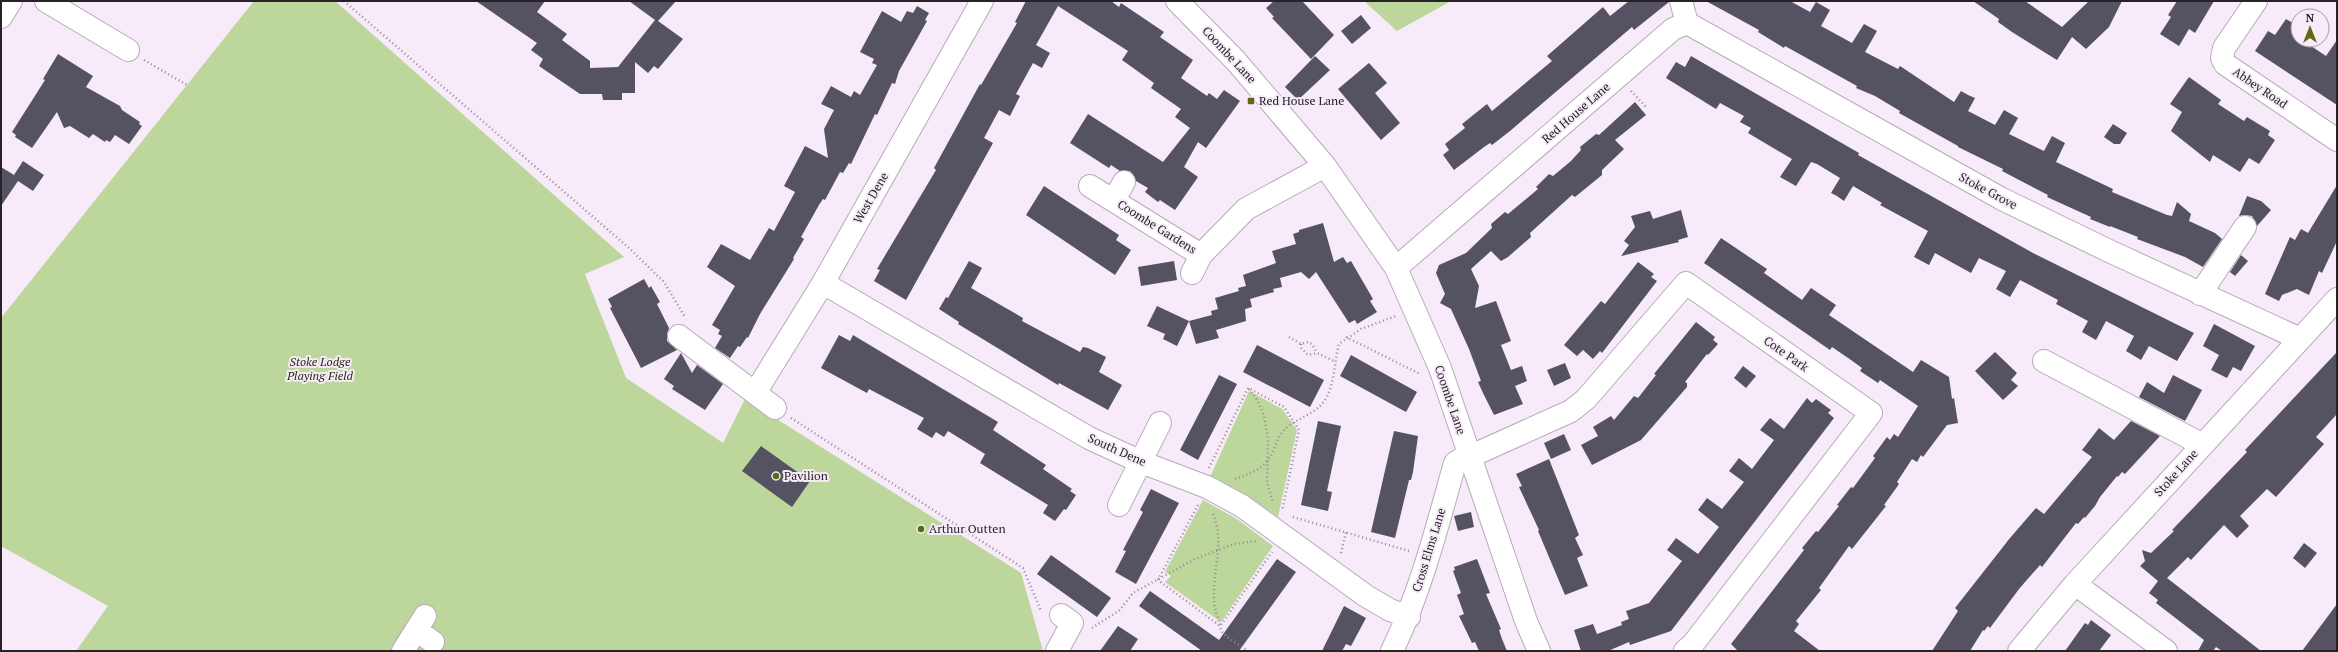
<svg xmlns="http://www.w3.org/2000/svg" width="2338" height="652" font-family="'PT Serif',serif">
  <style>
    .green { fill: #bcd69c }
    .building { fill: #555261 }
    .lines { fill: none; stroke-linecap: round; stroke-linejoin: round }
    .minor-casing { stroke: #b7aab9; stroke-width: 24 }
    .path { stroke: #948b95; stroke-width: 2.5; stroke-dasharray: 1 3; stroke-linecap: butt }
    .minor { stroke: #fff; stroke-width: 22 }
    .poi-dot { fill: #5e690e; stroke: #f7eaf9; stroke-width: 1.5 }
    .labels { text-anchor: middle; stroke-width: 4; stroke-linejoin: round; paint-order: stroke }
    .street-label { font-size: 12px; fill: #262227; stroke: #f7eaf9 }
    .poi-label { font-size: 12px; fill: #262227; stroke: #f7eaf9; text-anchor: start }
    .park-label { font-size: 12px; font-style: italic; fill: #23300d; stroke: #f7eaf9 }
  </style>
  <rect width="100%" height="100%" fill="#f7eaf9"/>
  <path class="green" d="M254,1H335L624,257L585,274L626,378L723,443L745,399L1021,573L1043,651H76L108,606L1,546V318Z
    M1364,1H1451L1397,31Z
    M1249,391L1282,409L1297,430L1278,517L1257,502L1210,477Z
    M1203,500L1237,519L1273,546L1221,622L1165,582L1171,576L1165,572Z"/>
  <path class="building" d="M476,1H545L537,12L567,34L562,40L590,61V68L618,67L655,20L629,1H676L658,21L683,39L658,69L654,66L648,73L635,62V93H622V100H603L602,94H580L539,66L543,59L531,50L537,43Z
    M1026,1H1111L1119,7L1121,3L1164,32L1160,37L1193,60L1181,78L1207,96L1209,93L1217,99L1224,90L1240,101L1206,148L1198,142L1184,167L1198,177L1175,210L1160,200L1158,202L1145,192L1148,188L1136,181L1130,171H1120L1111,165L1109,168L1070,143L1088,114L1163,162L1190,128L1175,117L1181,109L1151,88L1154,83L1122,60L1128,51L1058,6L1036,45L1050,53L1042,68L1033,63L1016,94L1020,96L1010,116L999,110L984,138L993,143L906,300L874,281L880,270L877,269L936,170L934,168L980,84L981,85L1017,23L1015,22Z
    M1274,1L1303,2L1334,35L1311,59L1272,18L1274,17L1266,8Z
    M1629,1L1669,2L1634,30L1632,27L1510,131L1492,145L1490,143L1484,147L1454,170L1443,155L1449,150L1445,144L1465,128L1462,124L1487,104L1492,111L1552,61L1547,56L1603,7L1610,16Z
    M1706,1H1790L1810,12L1816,2L1830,10L1821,26L1852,43L1864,24L1877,31L1865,52L1898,69L1900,66L1954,102L1961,91L1968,95L1975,98L1968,111L1995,125L2004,110L2018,118L2009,134L2044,151L2052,136L2065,143L2056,162L2113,189L2112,192L2167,215L2172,216L2177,202L2191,214L2189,221L2215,233L2222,239L2203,267L2185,257L2137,239L2138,237L2110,226V227L2090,219L2091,217L2047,197L2048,195L2002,171L2003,169L1958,147V146L1899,113L1900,111L1875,96L1856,88L1857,86L1785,46L1784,48L1758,32L1759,30Z
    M1973,1H2025L2062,27L2089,1H2122L2109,27L2086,49L2072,37L2057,60L2012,32L1998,22L1999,19Z
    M2177,1H2214L2195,33L2189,29L2179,46L2160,34L2171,17L2168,15Z
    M917,6L929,13L925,20L927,21L899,71L895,84L892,83L877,115L875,114L851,164L849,163L843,173L840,172L825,200L823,199L819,205L801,237L804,239L793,258L794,259L760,314L748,338L747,337L740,347L738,346L730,358L715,348L722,336L718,334L720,330L712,325L735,286L707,267L721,244L750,260L769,228L774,231L795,192L784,186L805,146L828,158L824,129L834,110L821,104L831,86L851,97L854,91L860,95L877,65L872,63L874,59L860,52L882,11L901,22L907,11L913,13Z
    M1361,15L1371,28L1352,44L1341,31Z
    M2286,19L2298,26V40H2302L2326,56L2337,40V105L2255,51L2268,31L2275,35Z
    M58,54L93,76L86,87L120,106L122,110L140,122L139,124L142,126L129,144L115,135L110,142L106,140L105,142L93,134L89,138L70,126L64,128L57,112L32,148L15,137L16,135L12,132L45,80L43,79Z
    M1315,56L1330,70L1298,100L1285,87Z
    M1691,56L1859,153L1858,155L2033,253L2194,333L2177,361L2149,346L2141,360L2126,351L2134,336L2106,321L2096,340L2082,332L2088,321L2056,304L2058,300L2020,280L2010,297L1996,289L2006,271L1979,258L1971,273L1935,253L1929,265L1914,257L1928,231L1880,205L1882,203L1853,186L1844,201L1837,196L1831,193L1840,178L1817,164L1811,162L1796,186L1780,177L1792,159L1748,133L1751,128L1740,122L1744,116L1720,103L1716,109L1666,78L1676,62L1685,67Z
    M1369,63L1387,83L1375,93L1400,123L1381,140L1338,89Z
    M2189,77L2221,100L2218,104L2244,121L2247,117L2270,131L2268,135L2275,140L2259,164L2249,158L2240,172L2213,155L2210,162L2171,131L2182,112L2170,104Z
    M1635,102L1646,115L1615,140L1624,149L1602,170V175L1575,197L1572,195L1530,233L1531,237L1508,257L1501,261L1491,251L1471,269L1479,286L1475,308L1496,301L1511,341L1501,345L1511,370L1522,366L1527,381L1515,386L1523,404L1494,415L1483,393L1478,382L1481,381L1469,349L1451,309L1440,303L1445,294L1436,273L1439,265L1466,253L1492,228L1491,224L1505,212L1508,214L1538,189L1536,187L1549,174L1553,176L1571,161L1581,150L1580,147L1596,134L1599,135Z
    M2113,124L2127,133L2120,144H2114L2104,137Z
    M23,161L44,175L33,191L18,181L1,206V167L14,175Z
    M2337,185V241L2322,273L2319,271L2309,295L2297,289L2282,295L2279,301L2265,294L2290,237L2295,240L2301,229L2308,233Z
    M1044,186L1119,235L1116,240L1131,250L1115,275L1026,215Z
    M2247,196L2261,201L2271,210L2257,226L2252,216L2245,215L2239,216Z
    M1681,210L1688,237L1678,240L1679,242L1621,256L1629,245L1624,241L1635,227L1631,216L1650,211L1653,219Z
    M1323,223L1334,262L1343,257L1347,263L1351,261L1373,299L1370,301L1377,312L1357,324L1355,320L1349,323L1316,272L1309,279L1301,272L1280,278L1282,287L1273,289L1274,292L1250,299L1252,307L1245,309L1246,321L1216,330L1219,338L1196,344L1189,321L1212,315L1211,311L1218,309L1215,298L1239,291L1238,288L1246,286L1243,275L1276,263L1272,251L1296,244L1293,234L1299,232V230Z
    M1721,238L1764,267L1767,269L1764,273L1802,300L1811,288L1836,305L1829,315L1913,372L1921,360L1949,377L1952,399L1954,398L1958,423L1947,425L1923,457L1921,455L1917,462L1912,459L1897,482L1899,484L1884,505L1886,506L1852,549L1849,546L1819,588L1821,590L1796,621L1799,624L1794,631L1820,651H1738L1731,644L1804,550L1802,548L1816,531L1818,532L1839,506L1837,505L1851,487L1853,488L1875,458L1873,456L1887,437L1890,440L1894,434L1898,437L1918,406L1880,380L1878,383L1860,371L1862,368L1851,360L1832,347L1830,350L1704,263Z
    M2241,255L2248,261L2235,276L2230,272Z
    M969,261L982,268L971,288L1023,318L1022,321L1080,352L1083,347L1088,348L1106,357L1099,372L1122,385L1108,410L1059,383L1058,385L958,324L959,322L939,309L946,297L948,298Z
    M1174,261L1177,280L1141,286L1138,267Z
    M1638,262L1654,274L1651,277L1657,281L1602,353L1600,351L1593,359L1583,350L1577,356L1564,345L1601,301L1605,304Z
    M644,279L649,288L651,286L660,302L657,304L669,328L667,334V341L677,350L641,368L610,308L612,307L608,299Z
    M1157,306L1189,321L1177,346L1163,339L1165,334L1147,326Z
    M1696,322L1715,337L1713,340L1718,344L1708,355L1707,354L1685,382L1687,383V387L1641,440L1592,465L1581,445L1598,436L1593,427L1611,416L1614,420L1634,396L1638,398L1656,375L1654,374Z
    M2214,324L2255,346L2241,371L2233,367L2227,378L2211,370L2219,355L2203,346Z
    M839,335L850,341L853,335L998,422L993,430L1046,465L1043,469L1072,489L1070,491L1076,495L1066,510L1064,509L1055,521L1043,513L1048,505L980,463L985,454L948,431L944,437L936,432L932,438L917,429L924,418L869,389L867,393L821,368Z
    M1257,345L1324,380L1310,407L1243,372Z
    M1995,352L2017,373L2011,380L2018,386L2003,400L1975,371Z
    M2337,352V414L2316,437L2324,444L2276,497L2267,489L2240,516L2249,526L2237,538L2224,525L2191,560L2188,557L2167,578L2261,651H2222L2216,647L2213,651H2198L2204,640L2156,603L2158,600L2149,593L2158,581L2140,566L2145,561L2142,550L2151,553L2174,531L2172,530L2247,452L2245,450Z
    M681,353L692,373L697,365L723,384L705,410L672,389L674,386L664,379Z
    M1351,355L1417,392L1406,412L1340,376Z
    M1565,363L1571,378L1554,386L1547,370Z
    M1743,366L1756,376L1746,388L1734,378Z
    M1219,375L1237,384L1198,460L1180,450Z
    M2173,375L2202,390L2185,421L2139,397L2147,382L2164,393Z
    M1807,398L1812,403L1816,399L1831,410L1828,413L1834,418L1671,631L1630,645L1629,642L1608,651H1581L1574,630L1593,624L1597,634L1622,625L1621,622L1629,619L1626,611L1649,603L1682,561L1667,550L1676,538L1698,554L1719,527L1698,510L1707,498L1722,509L1744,482L1729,471L1739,458L1752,469L1774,440L1760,430L1770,418L1784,429Z
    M1318,421L1341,426L1327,491L1332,492L1328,511L1301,505Z
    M2131,421L2160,436L2125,474L2122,472L2118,477L2117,476L2100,497L2095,506L2085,518L2084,517L2078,524L2076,523L2042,567L2040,565L2019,589L1990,628L1988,626L1984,631L1983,630L1970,651H1932L1958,611L1955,608L2010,538L2036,508L2044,514L2092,457L2082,450L2099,428L2114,440Z
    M1394,431L1418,436L1413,472L1411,480H1409L1395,538L1371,532Z
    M1564,434L1571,450L1551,459L1544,443Z
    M761,446L810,481L792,507L742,471Z
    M1549,459L1579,535L1575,538L1583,555L1577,558L1588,586L1565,595L1538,531L1539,530L1519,487L1522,486L1516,474Z
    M1151,489L1179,503L1136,584L1115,572L1126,551L1123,550L1143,512L1140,510Z
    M1471,512L1474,527L1458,531L1454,516Z
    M2304,543L2317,553L2305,568L2293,558Z
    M1051,555L1111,598L1097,617L1037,574Z
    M1277,559L1296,572L1239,651H1202L1139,606L1150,591L1219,640Z
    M1477,559L1490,593L1486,594L1501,629L1499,630L1502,639L1507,651H1479L1475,642L1472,643L1459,616L1464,614L1457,595L1461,593L1453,571L1455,570L1454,567Z
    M2337,604V651H2302Z
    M1344,606L1366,618L1351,646L1346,644L1342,651H1322Z
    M2091,620L2111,635L2099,651H2065L2085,623L2088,625Z
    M1118,626L1138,639L1130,651H1100Z"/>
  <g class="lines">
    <defs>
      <path id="minor" d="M46,1L128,50
        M1177,1L1236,61L1325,166L1396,268L1440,368L1526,621L1539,651
        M1681,1L1687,23
        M2256,1L2224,48L2222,58L2225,64L2337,140
        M1,17L11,1
        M1687,23L2002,199L2107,250L2300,339
        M1090,186L1201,255
        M1114,200L1124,182
        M1396,268L1673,29L1687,23
        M1192,273L1201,255L1246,209L1325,166
        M823,283L1089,438L1141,462L1207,487L1242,506L1366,596L1390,610L1409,617
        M2200,294L2245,227
        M679,336L775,408
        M2044,361L2203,445
        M755,393L823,283L982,1
        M1471,456L1571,411L1586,399L1686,283L1871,413L1693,644L1685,651
        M1119,505L1160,423
        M2075,584L2166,651
        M416,630L433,642
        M403,651L425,616
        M1057,651L1072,623L1061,615
        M1392,651C1421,591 1437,527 1455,463L1469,454
        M2019,651L2075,584L2337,299"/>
    </defs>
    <use href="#minor" class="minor-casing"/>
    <path class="path" d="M344,1L629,248L664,282L685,317
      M144,60L187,85
      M1631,91L1647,108
      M1289,337L1301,344L1308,342L1312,344L1317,353
      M1346,337L1420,374
      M1301,344V348L1308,355L1317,353L1334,361
      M1249,389L1256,398L1264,415L1268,439L1267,482L1273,503
      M791,418L1023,568L1041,611
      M1209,468L1248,388L1284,407L1299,430L1282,511
      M1235,479C1247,475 1259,471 1267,461C1275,452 1276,438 1285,429C1297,418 1316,414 1325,400C1335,384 1334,362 1339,344L1361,329L1396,316
      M1198,505L1158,580L1220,626L1272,552
      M1213,514C1228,548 1205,584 1218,619C1219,623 1220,630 1223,633C1230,640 1240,645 1248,651
      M1293,517L1409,551
      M1341,553L1346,532
      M1092,628L1120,610L1133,593L1195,559L1234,544L1256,541"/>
    <use href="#minor" class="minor"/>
  </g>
  <g class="poi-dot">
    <rect x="1247" y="97" width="8" height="8" rx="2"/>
    <circle cx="776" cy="476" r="4"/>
    <circle cx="921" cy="529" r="4"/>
  </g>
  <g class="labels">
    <g class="street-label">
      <text transform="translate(1229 55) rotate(47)" y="4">Coombe Lane</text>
      <text transform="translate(2260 88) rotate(34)" y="4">Abbey Road</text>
      <text transform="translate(1576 113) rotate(-41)" y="4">Red House Lane</text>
      <text transform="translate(1988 191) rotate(28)" y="4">Stoke Grove</text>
      <text transform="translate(871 198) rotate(-60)" y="4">West Dene</text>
      <text transform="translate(1157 227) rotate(32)" y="4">Coombe Gardens</text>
      <text transform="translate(1786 354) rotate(35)" y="4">Cote Park</text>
      <text transform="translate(1450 400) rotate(71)" y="4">Coombe Lane</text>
      <text transform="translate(1117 450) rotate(24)" y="4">South Dene</text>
      <text transform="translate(2176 473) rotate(-48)" y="4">Stoke Lane</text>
      <text transform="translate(1429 550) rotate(-73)" y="4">Cross Elms Lane</text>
    </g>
    <g class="poi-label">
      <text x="1259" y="105">Red House Lane</text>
      <text x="784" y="480">Pavilion</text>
      <text x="929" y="533">Arthur Outten</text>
    </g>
    <g class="park-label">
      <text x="320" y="366">Stoke Lodge<tspan x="320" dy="14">Playing Field</tspan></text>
    </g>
  </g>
  <rect width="2338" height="652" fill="none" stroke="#262227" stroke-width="4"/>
  <g transform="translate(2310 28)"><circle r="19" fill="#f7eaf9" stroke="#a39aa5"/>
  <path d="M0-3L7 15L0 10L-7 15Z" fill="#5e690e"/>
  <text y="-6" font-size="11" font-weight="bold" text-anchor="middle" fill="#262227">N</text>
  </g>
</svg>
